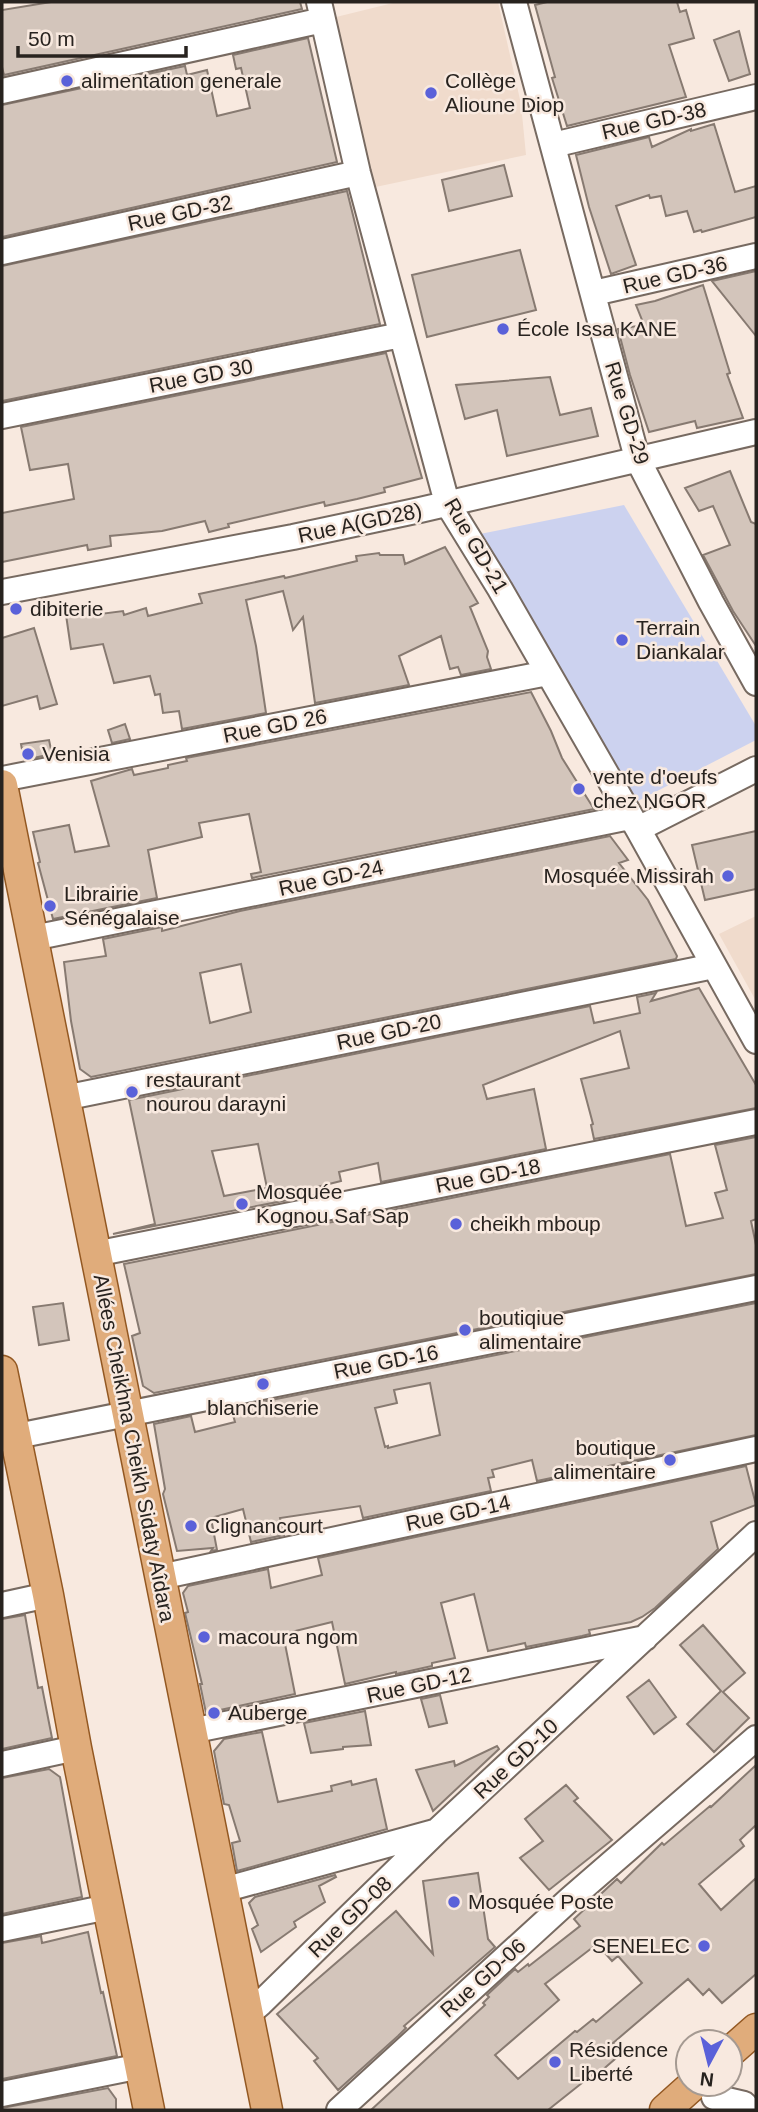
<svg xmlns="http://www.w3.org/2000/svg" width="758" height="2112" font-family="Helvetica,sans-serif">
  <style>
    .built { fill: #f0dbcc }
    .green { fill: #ccd2ef }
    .building { fill: #d3c5bb; stroke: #877a71; stroke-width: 2; fill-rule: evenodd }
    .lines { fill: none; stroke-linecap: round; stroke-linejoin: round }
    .minor-casing { stroke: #776a61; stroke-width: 28 }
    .major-casing { stroke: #935822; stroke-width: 33 }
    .minor { stroke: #fff; stroke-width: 24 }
    .major { stroke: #e0ac7b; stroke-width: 30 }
    .poi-dot { fill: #5a61d9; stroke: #f8e9df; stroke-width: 2.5 }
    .labels { text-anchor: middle; stroke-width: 5; stroke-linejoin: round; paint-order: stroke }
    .poi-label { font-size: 21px; fill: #28231f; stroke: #f8e9df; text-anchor: start }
    .street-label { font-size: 21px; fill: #28231f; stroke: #f8e9df }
  </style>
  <rect width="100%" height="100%" fill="#f8e9df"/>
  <path class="built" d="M397,2H498L521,104L526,155L366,189L328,19Z
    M756,916V1001L719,934Z"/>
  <path class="green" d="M624,505L756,726V740L632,804L480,534Z"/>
  <path class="building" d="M51,2H300L302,9L4,75L2,67V10Z
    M547,2H677L680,12L686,10L694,38L669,45L686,97L567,126L552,78L555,77L535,5Z
    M739,31L750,74L729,81L714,40Z
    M308,38L337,162L2,237V105L185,66L187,75L207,70L217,116L250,108L241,68L236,69L233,55Z
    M714,124L735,192L756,186V217L702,232L701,230L694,232L687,211L666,216L661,196L650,198L649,195L616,206L636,265L611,274L589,207L576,155L649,137L652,147L691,129V131Z
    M504,165L512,196L449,211L442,180Z
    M347,191L380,324L2,401V266Z
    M520,250L536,310L427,337L412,275Z
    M756,271V336L712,281Z
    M703,285L730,373L727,374L743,418L697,428L695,421L649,432L630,375L618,329L644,325L636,305L655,301Z
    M386,353L422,478L384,488L385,492L357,499L325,506L324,502L280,512L228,524L229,527L209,532L205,521L162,531L110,536L111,546L88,550L87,545L2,562V513L74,499L68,464L30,470L21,427Z
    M550,377L560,415L591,408L598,436L507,456L497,410L465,419L456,385Z
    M730,471L751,522L756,524V646L733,611L703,555L730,545L713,506L699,511L685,488Z
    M445,547L478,603L470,607L488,651L487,657L491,669L461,675L458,667L450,669L441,636L399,656L409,685L315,703L303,617L293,630L283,591L246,600L256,646L266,713L182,729L179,711L163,713L160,694L155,695L150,676L114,683L103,644L71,649L65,608L91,604L93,615L123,611L124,615L146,608L148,616L202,603L199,594L284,576L285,578L357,561L356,556L379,553L380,555H403L405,564Z
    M34,628L57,704L40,709L37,696L2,706V638Z
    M531,692L551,731L562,758L594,809L252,878L251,874L261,872L249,814L199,823L202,837L148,850L157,898L53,919L38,863L40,862L33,832L69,825L75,852L109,846L91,781L132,769L134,775L168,768V765L187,761L186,758Z
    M125,724L130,739L112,743L108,730Z
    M49,740L52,754L24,760L21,744Z
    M756,831V889L705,900L692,845Z
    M610,836L628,860L619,863L648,900L677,956L676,959L91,1077L80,1069L71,1021L64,962L106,956L103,939L162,927V931L240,911ZM241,964L251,1012L210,1023L200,973Z
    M699,988L756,1085V1108L594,1139L591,1125L593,1124L581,1079L629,1068L620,1031L483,1085L487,1099L534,1089L546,1149L381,1182L378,1163L339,1172L341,1181L317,1187L319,1194L113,1234L155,1224L129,1100L590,1006L594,1023L640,1013L637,997L656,993L651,1001ZM258,1144L267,1188L224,1196L212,1151Z
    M756,1137V1219L751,1221L756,1245V1274L154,1393L143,1386L132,1336L140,1333L124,1264L670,1154L686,1226L723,1218L715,1193L727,1190L715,1145Z
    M63,1303L69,1340L39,1345L33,1307Z
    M756,1303V1435L537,1481L532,1460L492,1470L494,1477L488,1478L491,1491L363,1518L360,1506L280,1518L284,1535L251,1542L243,1509L211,1518L217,1550L211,1551L213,1548L177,1551L163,1494L165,1489L154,1424L191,1416L195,1432L235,1422L231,1408ZM430,1383L440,1435L388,1448V1446L385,1447L375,1408L397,1403L394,1390Z
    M746,1466L756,1505L711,1522L718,1549L655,1608L642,1617L631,1622L589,1630L590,1634L582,1636L526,1647L525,1643L488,1651L474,1594L441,1603L455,1658L432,1663V1666L396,1674V1672L345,1684L332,1622L283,1634L295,1694L206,1713L200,1684H202L185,1613L188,1612L183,1593L188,1586L268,1569L271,1588L322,1575L318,1558Z
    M25,1615L38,1688L42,1687L52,1738L2,1749V1619Z
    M703,1625L745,1673L723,1692L749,1718L714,1752L687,1724L721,1691L680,1645Z
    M649,1680L676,1717L654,1734L627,1697Z
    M440,1695L447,1723L429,1727L421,1699Z
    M365,1711L371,1745L343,1747V1749L311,1753L304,1723Z
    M262,1732L278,1802L332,1791L331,1786L351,1781L352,1785L376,1779L387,1829L237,1871L232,1843L240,1841L229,1805L224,1804L214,1751L224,1739Z
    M497,1746L499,1749L433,1811L416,1770L454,1761L455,1766Z
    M756,1765V1825L740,1840L744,1846L699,1884L721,1910L756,1878V1974L722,2003L709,1989L703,1995L688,1979L613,2043L618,2048L611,2053L615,2059L599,2073L597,2071L548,2110H371L485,2005L483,2003L489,1997L487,1995L515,1969L518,1972L528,1964L529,1966L580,1926L574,1919L617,1879L621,1883L662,1843L664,1845L710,1806L711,1807ZM597,1944L612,1961L618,1956L642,1983L596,2022L593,2019L577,2032L575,2031L518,2079L495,2055L559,2000L545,1984Z
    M49,1769L60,1777L82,1897L2,1914V1778Z
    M566,1785L578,1798L574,1801L612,1840L549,1890L520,1858L543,1841L525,1819Z
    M478,1873L488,1939L495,1947L404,2026L406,2028L398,2036L338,2090L314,2061L318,2058L277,2014L396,1911L433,1954L423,1881Z
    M335,1875L336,1877L319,1886L325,1902L294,1922L296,1927L261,1952L252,1929L258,1925L249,1903L255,1897Z
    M88,1932L101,1993L103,1992L117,2056L2,2079V1943L41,1936L42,1943Z
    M108,2088L116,2099V2110H2V2108Z"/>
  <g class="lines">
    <defs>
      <path id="minor" d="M319,2L358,173L447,503L500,589L638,829L756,1041
        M514,2L637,458L711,602L756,683
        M2,91L323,20
        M553,145L756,97
        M2,252L358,173
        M594,293L756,256
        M2,416L401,335
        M2,592L293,537L420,510L756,432
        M2,779L548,673
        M638,829L756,769
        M33,938L630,817
        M64,1098L714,966
        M95,1254L756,1122
        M2,1439L756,1288
        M160,1577L756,1449
        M2,1605L48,1595
        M191,1731L645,1638
        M2,1764L76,1748
        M223,1890L434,1832
        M2,1929L108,1907
        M248,2014L261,2003L438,1830L756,1534
        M2,2094L141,2066
        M714,2097L744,2104L749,2110
        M339,2110L570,1899L756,1738"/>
      <path id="major" d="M2,785L267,2110
        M2,1371L48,1595L76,1748L149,2110
        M730,2052L756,2029
        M665,2110L694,2084"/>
    </defs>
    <use href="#minor" class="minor-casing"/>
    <use href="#major" class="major-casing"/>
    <use href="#minor" class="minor"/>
    <use href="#major" class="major"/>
  </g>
  <g class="poi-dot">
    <circle cx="67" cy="81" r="7"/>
    <circle cx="431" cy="93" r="7"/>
    <circle cx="503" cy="329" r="7"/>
    <circle cx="16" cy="609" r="7"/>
    <circle cx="622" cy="640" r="7"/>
    <circle cx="28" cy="754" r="7"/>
    <circle cx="579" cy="789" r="7"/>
    <circle cx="728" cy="876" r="7"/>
    <circle cx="50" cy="906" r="7"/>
    <circle cx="132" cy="1092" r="7"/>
    <circle cx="242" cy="1204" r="7"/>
    <circle cx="456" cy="1224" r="7"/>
    <circle cx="465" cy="1330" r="7"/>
    <circle cx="263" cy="1384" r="7"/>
    <circle cx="670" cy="1460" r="7"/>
    <circle cx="191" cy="1526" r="7"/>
    <circle cx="204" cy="1637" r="7"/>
    <circle cx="214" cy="1713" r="7"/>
    <circle cx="454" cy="1902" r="7"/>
    <circle cx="704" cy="1946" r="7"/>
    <circle cx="555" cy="2062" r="7"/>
  </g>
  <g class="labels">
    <g class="poi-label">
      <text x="81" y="88">alimentation generale</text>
      <text x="445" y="88">Collège<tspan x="445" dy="24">Alioune Diop</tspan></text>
      <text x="517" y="336">École Issa KANE</text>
      <text x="30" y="616">dibiterie</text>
      <text x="636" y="635">Terrain<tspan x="636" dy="24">Diankalar</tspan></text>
      <text x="42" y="761">Venisia</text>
      <text x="593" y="784">vente d'oeufs<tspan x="593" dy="24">chez NGOR</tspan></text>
      <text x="714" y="883" text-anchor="end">Mosquée Missirah</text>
      <text x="64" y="901">Librairie<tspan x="64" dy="24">Sénégalaise</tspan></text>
      <text x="146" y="1087">restaurant<tspan x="146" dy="24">nourou darayni</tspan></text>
      <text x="256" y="1199">Mosquée<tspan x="256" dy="24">Kognou Saf Sap</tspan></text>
      <text x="470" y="1231">cheikh mboup</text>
      <text x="479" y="1325">boutiqiue<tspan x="479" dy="24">alimentaire</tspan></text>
      <text x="263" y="1415" text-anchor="middle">blanchiserie</text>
      <text x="656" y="1455" text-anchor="end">boutique<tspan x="656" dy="24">alimentaire</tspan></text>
      <text x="205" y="1533">Clignancourt</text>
      <text x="218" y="1644">macoura ngom</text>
      <text x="228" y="1720">Auberge</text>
      <text x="468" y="1909">Mosquée Poste</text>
      <text x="690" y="1953" text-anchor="end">SENELEC</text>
      <text x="569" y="2057">Résidence<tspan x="569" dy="24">Liberté</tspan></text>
    </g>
    <g class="street-label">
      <text transform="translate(654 121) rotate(-13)" y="7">Rue GD-38</text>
      <text transform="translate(180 213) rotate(-12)" y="7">Rue GD-32</text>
      <text transform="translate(675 275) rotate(-13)" y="7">Rue GD-36</text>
      <text transform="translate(201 376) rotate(-11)" y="7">Rue GD 30</text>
      <text transform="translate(627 413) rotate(73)" y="7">Rue GD-29</text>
      <text transform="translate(360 523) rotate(-12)" y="7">Rue A(GD28)</text>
      <text transform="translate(476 546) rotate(60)" y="7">Rue GD-21</text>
      <text transform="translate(275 726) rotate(-11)" y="7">Rue GD 26</text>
      <text transform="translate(331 878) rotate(-12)" y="7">Rue GD-24</text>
      <text transform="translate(389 1032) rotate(-12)" y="7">Rue GD-20</text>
      <text transform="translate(488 1176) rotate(-11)" y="7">Rue GD-18</text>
      <text transform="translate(386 1362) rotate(-11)" y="7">Rue GD-16</text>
      <text transform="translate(134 1448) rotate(79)" y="7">Allées Cheikhna Cheikh Sidaty Aîdara</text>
      <text transform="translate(458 1513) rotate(-12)" y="7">Rue GD-14</text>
      <text transform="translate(419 1685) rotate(-12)" y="7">Rue GD-12</text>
      <text transform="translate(516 1759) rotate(-43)" y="7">Rue GD-10</text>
      <text transform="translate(350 1917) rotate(-44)" y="7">Rue GD-08</text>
      <text transform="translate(483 1978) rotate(-42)" y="7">Rue GD-06</text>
    </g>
  </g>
  <rect width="758" height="2112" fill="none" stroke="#28231f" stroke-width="7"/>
  <g transform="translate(709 2063) rotate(187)"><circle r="33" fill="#f8e9df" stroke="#a59a92" stroke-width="2"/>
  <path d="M0-5L12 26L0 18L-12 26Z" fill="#5a61d9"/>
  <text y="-10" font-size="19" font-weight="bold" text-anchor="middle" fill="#28231f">N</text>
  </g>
  <path d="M18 46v10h168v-10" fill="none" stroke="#28231f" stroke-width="3.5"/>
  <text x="28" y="46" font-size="21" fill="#28231f" stroke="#f8e9df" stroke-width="5" paint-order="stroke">50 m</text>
</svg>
